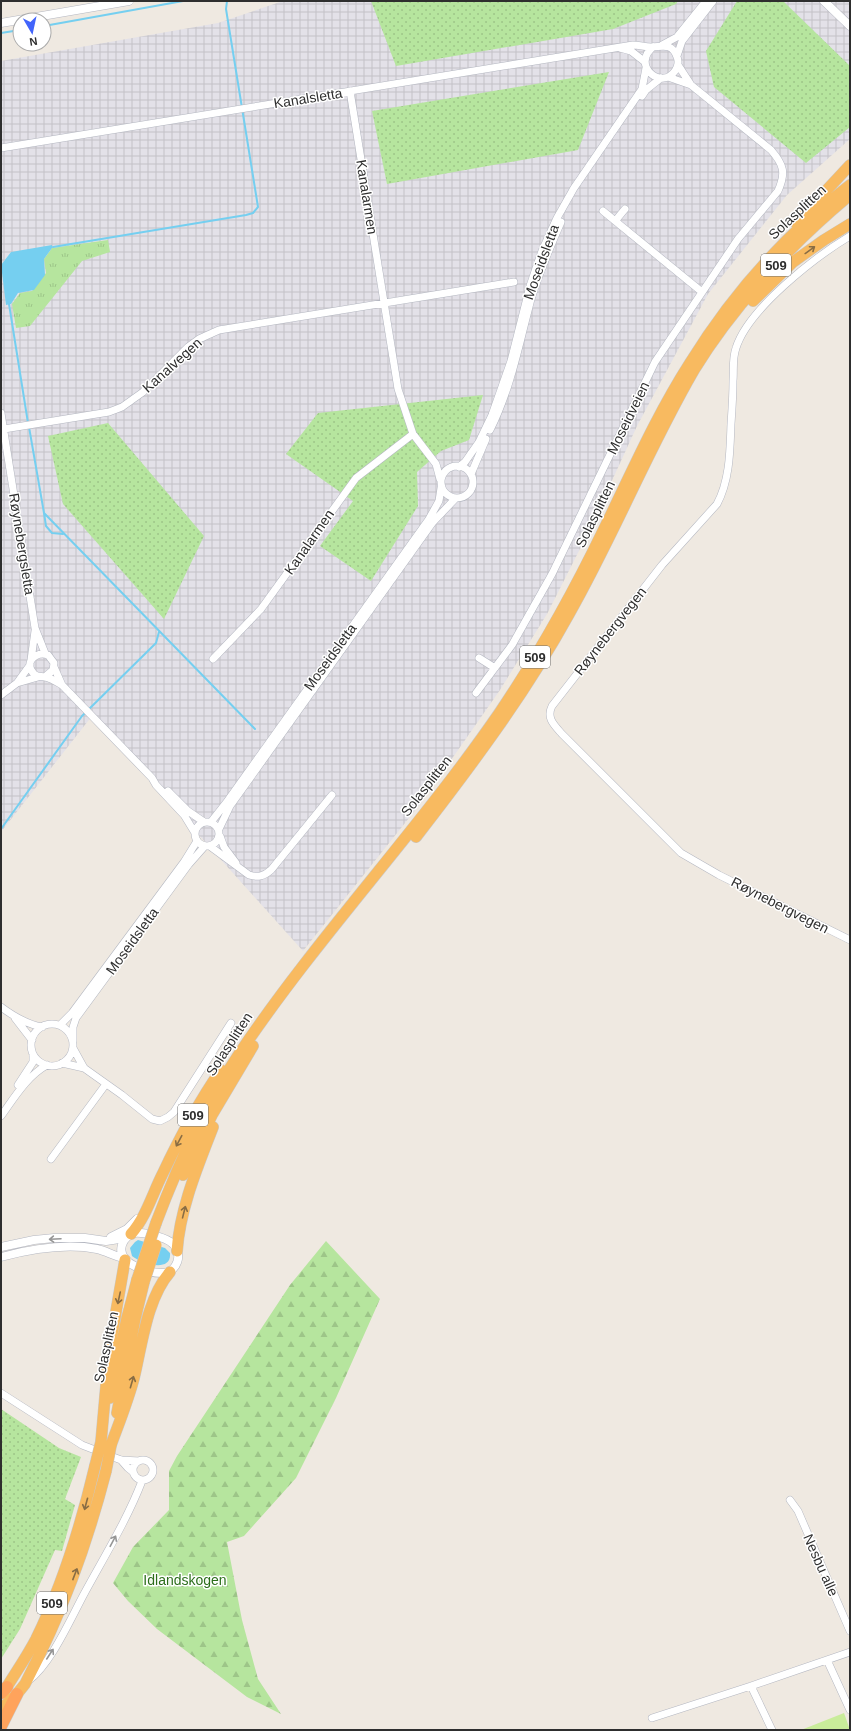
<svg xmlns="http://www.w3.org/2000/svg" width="851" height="1731" font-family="Helvetica,sans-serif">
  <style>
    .industrial { fill: url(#industrial-grid) }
    .grass { fill: url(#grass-dots) }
    .forest { fill: url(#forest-firs) }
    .park { fill: url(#park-tufts) }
    .pitch { fill: #c9ec9a }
    .water { fill: #75cff0 }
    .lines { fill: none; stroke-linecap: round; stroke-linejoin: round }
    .stream { stroke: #75cff0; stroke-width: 2 }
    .minor-casing { stroke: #b4b7c1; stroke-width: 8 }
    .tertiary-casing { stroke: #b4b7c1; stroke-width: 9 }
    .trunk-casing { stroke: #c9c9c9; stroke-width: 12 }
    .motorway-casing { stroke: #c9c9c9; stroke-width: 13 }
    .minor { stroke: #fff; stroke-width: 7 }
    .tertiary { stroke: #fff; stroke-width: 8 }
    .trunk { stroke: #f8ba60; stroke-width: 11 }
    .motorway { stroke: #ffa35c; stroke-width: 12 }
    .trunk-bridge-casing { stroke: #c9c9c9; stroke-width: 12; stroke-linecap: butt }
    .trunk-bridge { stroke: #f8ba60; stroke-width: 11 }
    .oneway { stroke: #896d44 }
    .oneway2 { stroke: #969696 }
    .labels { text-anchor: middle; stroke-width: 3; stroke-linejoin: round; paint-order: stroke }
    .shield { fill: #fff; stroke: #6d6d6d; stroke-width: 1 }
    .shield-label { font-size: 13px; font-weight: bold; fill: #2e2e2e }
    .street-label { font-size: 14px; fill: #2e2e2e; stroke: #fff }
    .park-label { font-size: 14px; fill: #2c6e1b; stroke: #fff }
  </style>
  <defs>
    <pattern id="industrial-grid" width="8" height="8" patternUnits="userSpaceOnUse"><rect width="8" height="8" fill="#e3e1e8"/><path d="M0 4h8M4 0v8" fill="none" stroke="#c3c1c7"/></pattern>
    <pattern id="grass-dots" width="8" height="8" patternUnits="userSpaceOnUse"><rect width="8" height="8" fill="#b6e59e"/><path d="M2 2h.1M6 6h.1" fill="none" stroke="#9dc588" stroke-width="1.8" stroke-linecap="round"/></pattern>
    <pattern id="forest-firs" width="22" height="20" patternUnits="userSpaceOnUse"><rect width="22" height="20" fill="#b6e59e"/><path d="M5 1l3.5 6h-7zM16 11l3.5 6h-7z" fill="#9dc588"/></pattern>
    <pattern id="park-tufts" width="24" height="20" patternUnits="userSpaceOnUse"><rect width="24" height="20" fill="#b6e59e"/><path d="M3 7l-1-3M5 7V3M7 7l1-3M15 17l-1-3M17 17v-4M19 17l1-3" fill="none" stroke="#9dc588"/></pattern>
  </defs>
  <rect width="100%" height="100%" fill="#efe9e1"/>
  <path class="industrial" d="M283,1H850V139L787,195L708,294L637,426L588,533L547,614L500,690L421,803L303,951L92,716L1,832V267L7,305L11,304L18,293L45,275L44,259L52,249L11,252L1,265V61L218,23Z"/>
  <path class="grass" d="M371,1H678L676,4L613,29L396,66Z
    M737,1H783L850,66V127L806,163L714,87L706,51Z
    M609,72L578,150L387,184L372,111Z
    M483,395L469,440L441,451L417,472L418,506L371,581L320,546L353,501L286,454L318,413Z
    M108,423L204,536L164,619L63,504L48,436Z
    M1,1409L59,1448L81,1457L65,1499L75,1505L62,1551L55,1550L20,1629L1,1659Z"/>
  <path class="forest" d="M326,1241L380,1299L336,1398L296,1478L244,1536L227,1542L242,1620L258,1679L281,1714L247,1697L157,1629L128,1601L113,1583L133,1547L169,1510V1471L177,1456L290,1285Z"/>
  <path class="park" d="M108,240L110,252L82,261L30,326L16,328L12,304L20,293L32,291L46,273L44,259L52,248Z"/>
  <path class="pitch" d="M844,1713L850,1730H801Z"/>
  <path class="water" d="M52,245V248L44,259L45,275L34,290L18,293L11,304L6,305L1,265L11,252Z
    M138,1240L165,1248L170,1253C172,1274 140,1263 132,1256L130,1248L135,1242Z"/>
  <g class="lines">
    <path class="stream" d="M44,26L183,1
      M1,33L20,30
      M53,247L246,215L253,213L258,207L226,9L227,1
      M9,304L28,423
      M29,427L44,513L255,729
      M44,513L46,526L52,533L63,534
      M1,829L82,716L156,643L159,632"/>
    <defs>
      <path id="minor" d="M662,45L677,37L706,1
        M620,48L631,51L645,62
        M677,56L682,41L713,1
        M668,77L691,85
        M350,91L398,389L413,434L436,464L440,479
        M642,96L646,90L661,78
        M1,148L633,45C639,45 645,47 651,47C662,47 672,42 677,57C679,61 678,67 675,71C661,91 631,65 653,47
        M603,211L702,292
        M616,220L625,209
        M850,236C815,257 748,309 736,348C732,359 734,370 733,381C733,395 732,410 731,424C730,450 730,480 717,504L662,565L552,706C546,718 554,725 562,734L681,853L719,875L850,940
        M1,413L35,628L45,653
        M4,429L109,412L122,407L143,392L188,347L199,339L219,330L514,282
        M490,430C511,388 519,344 531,299C539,273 550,247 561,222
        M441 482a16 16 0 1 1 32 0a16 16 0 1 1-32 0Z
        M459,467L465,462L479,442L492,415L511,361L530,286L542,251L557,218L574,188L642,89L646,68
        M471,474L486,439
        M479,658L495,668
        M213,659L261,609L356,478L413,434
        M31,660L35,631
        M54,667L62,685L152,778L156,785L184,815L195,833
        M45,677L53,670L54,663L48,655C36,650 23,663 34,674C37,677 41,676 45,677C51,678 57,682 62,685
        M17,683L38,677
        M476,693L512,645L552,574L655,362L738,239L778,191C786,173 784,165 771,150L691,85L678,65
        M1,695L17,683L30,665
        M168,791L188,811L204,822
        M195 834a12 12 0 1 1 24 0a12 12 0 1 1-24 0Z
        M211,822L226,803L429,519L439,501L441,488
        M219,829L230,806L433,522L455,499
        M220,836L224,847L236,863
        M211,847L249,875C258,878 264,876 271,870L332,795
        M1,1007C13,1016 26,1024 42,1027
        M15,1018L32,1040
        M31 1045a21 21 0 1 1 42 0a21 21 0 1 1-42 0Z
        M60,1025L72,1013L184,862L197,841
        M73,1041V1027L76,1018L189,864L204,847
        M73,1048L84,1068L122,1095L152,1119L160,1121L168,1117L174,1112L231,1023
        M62,1063L84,1068
        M18,1085L33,1062V1054
        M1,1116C14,1098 27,1076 47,1065
        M51,1159L106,1084
        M1,1393L82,1445L121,1460L139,1461
        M133 1470a10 10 0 1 1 20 0a10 10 0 1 1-20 0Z
        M121,1460L128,1468L133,1472
        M790,1500L798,1511L850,1631
        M827,1660L850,1710
        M28,1681C51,1664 70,1620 84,1594C104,1557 127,1520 142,1481
        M652,1718L751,1686
        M772,1730L751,1686L850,1652"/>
      <path id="tertiary" d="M824,1L850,26
        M1,23L129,1
        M134,1233C144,1232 166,1237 173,1244C183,1253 178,1273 162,1273C149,1273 116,1264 122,1245C124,1239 128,1235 134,1233Z
        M111,1237L127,1229L137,1219
        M1,1247L34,1240L54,1238H85L106,1241L126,1238
        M1,1257C31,1249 66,1243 97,1249C106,1251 114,1256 124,1258"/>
      <path id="trunk" d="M796,223L850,165
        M753,301L793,262L824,240L850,224
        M416,837C471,766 525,694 569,614C614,535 648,449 694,370C733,306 792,243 850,195
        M183,1175L212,1115L253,1046
        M156,1223C178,1165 204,1106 239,1054C319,935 419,830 500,712C539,654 573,593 603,531C631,474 656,416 690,363C732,295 787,233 850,185
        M131,1234C146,1217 152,1195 162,1175C179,1139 198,1103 221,1070
        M177,1251C180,1208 198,1166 213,1127
        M110,1398L127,1318L137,1280
        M117,1413L135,1319L144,1282
        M101,1442L109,1352L125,1260
        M111,1445C119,1423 128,1401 134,1378C142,1345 147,1298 170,1272
        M3,1693C14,1675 26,1658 36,1639C63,1584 81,1525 95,1466
        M1,1709L17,1694L25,1684C62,1613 86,1548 106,1471"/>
      <path id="motorway" d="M1,1693L7,1687
        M1,1726L17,1694"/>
    </defs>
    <use href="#minor" class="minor-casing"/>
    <use href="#tertiary" class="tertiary-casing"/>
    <use href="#trunk" class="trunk-casing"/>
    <use href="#motorway" class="motorway-casing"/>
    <use href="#minor" class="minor"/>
    <use href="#tertiary" class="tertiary"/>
    <use href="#trunk" class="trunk"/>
    <use href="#motorway" class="motorway"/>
    <defs>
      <path id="trunk-bridge" d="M137,1280L156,1223
        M144,1282L156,1245
        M95,1466L101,1442
        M106,1471L111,1445"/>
    </defs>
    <use href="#trunk-bridge" class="trunk-bridge-casing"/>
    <use href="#trunk-bridge" class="trunk-bridge"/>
  </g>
  <defs><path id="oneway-shaft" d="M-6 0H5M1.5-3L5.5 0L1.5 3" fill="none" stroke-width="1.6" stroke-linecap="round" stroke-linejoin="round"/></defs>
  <g class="oneway">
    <use href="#oneway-shaft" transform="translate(810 250) rotate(-36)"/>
    <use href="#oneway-shaft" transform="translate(179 1141) rotate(118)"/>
    <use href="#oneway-shaft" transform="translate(184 1212) rotate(-76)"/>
    <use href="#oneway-shaft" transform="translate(119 1298) rotate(102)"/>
    <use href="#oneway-shaft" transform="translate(132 1382) rotate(-74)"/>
    <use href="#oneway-shaft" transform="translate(86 1504) rotate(105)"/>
    <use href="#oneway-shaft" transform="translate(75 1574) rotate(-69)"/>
  </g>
  <g class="oneway2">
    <use href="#oneway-shaft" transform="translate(55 1239) rotate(177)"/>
    <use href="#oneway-shaft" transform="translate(113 1541) rotate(-62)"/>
    <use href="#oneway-shaft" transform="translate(50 1654) rotate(-57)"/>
  </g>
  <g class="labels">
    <g class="shield">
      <rect x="761" y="254" width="30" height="22" rx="3"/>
      <rect x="520" y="646" width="30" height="22" rx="3"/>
      <rect x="178" y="1104" width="30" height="22" rx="3"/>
      <rect x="37" y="1592" width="30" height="22" rx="3"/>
    </g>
    <g class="shield-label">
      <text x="776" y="270">509</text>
      <text x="535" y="662">509</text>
      <text x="193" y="1120">509</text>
      <text x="52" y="1608">509</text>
    </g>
    <g class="street-label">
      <text transform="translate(308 98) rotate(-9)" y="5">Kanalsletta</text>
      <text transform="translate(367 197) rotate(81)" y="5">Kanalarmen</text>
      <text transform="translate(797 212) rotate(-43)" y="5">Solasplitten</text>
      <text transform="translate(541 262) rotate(-70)" y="5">Moseidsletta</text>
      <text transform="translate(172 365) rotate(-42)" y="5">Kanalvegen</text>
      <text transform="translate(628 418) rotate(-64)" y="5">Moseidveien</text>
      <text transform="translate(595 514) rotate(-64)" y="5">Solasplitten</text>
      <text transform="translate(309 542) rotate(-55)" y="5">Kanalarmen</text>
      <text transform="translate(22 544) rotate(81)" y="5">Røynebergsletta</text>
      <text transform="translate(610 631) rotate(-52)" y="5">Røynebergvegen</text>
      <text transform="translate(330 657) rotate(-54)" y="5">Moseidsletta</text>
      <text transform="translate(426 786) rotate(-52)" y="5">Solasplitten</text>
      <text transform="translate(780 905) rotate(27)" y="5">Røynebergvegen</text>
      <text transform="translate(132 941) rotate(-54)" y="5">Moseidsletta</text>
      <text transform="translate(229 1044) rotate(-57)" y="5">Solasplitten</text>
      <text transform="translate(106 1347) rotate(-78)" y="5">Solasplitten</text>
      <text transform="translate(821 1565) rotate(66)" y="5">Nesbu alle</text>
    </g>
    <g class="park-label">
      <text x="185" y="1585">Idlandskogen</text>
    </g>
  </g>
  <rect width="851" height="1731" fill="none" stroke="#2e2e2e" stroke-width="4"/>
  <g transform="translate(32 32) rotate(171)"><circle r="19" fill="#ffffff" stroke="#ababab"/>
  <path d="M0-3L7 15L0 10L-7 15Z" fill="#4264fb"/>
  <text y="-6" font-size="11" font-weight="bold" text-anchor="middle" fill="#2e2e2e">N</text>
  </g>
</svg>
